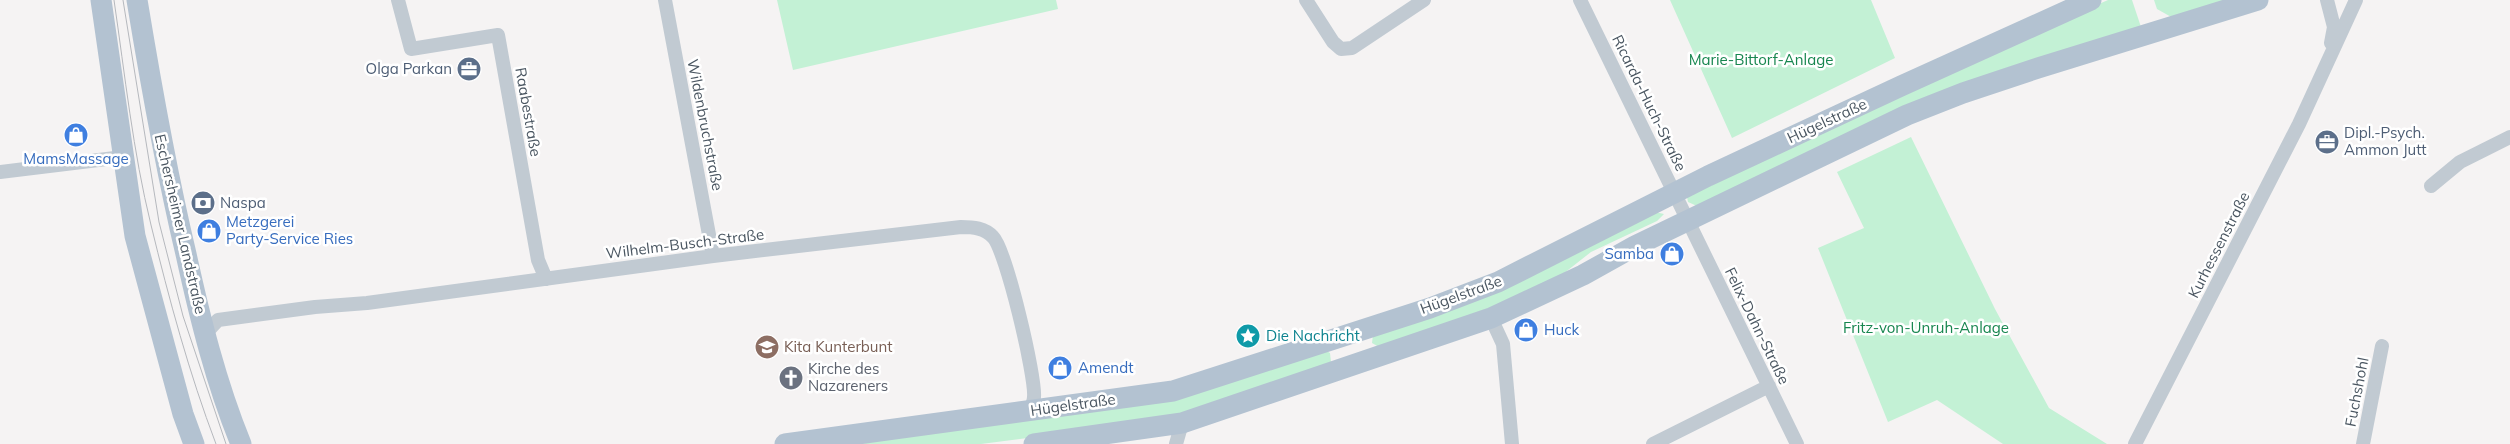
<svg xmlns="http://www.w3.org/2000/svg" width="2510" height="444" font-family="Mulish,sans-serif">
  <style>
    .green { fill: #c3f1d5 }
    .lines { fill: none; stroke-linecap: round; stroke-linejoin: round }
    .street { stroke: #c1cad2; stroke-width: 14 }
    .primary { stroke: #b3c2d1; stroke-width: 21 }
    .tram { stroke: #b5b8bd; stroke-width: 1 }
    .labels { text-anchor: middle; stroke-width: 5; stroke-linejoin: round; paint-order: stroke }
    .park-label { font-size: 15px; fill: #17864f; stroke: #fff }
    .service-label { font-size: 15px; fill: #4e5e75; stroke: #fff; text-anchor: start }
    .street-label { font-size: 15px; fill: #4a5661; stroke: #fff }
    .shop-label { font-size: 15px; fill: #366cbe; stroke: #fff; text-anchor: start }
    .culture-label { font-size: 15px; fill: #0d838f; stroke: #fff; text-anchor: start }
    .education-label { font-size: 15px; fill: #785e54; stroke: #fff; text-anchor: start }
    .worship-label { font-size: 15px; fill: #5b616d; stroke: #fff; text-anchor: start }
  </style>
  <rect width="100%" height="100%" fill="#f5f3f3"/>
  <path class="green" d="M777,0H1056L1058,9L793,70Z
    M1670,0H1871L1895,58L1732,138Z
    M2108,0H2132L2142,30L1697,206L1688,202L1687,197L1997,49Z
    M2154,0H2235L2173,18L2157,9Z
    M1911,137L1995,309L2049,408L2107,444H2003L1937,400L1888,422L1818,248L1864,228L1837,172Z
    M1655,212L1664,214L1657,221L1591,252L1563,274L1512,300L1379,347L1372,343L1373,335Z
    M1325,350L1330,353L1331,362L1206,409L1082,431L981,444H839L1175,400Z"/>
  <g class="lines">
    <path class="street" d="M398,0L411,49L498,35L538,260L546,279
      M665,0L713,256
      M1306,0L1333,42L1341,49L1352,48L1424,0
      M1580,0L1797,444
      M2327,0L2334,27L2331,43
      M0,172L123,157
      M2431,186L2460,162L2510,137
      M1491,318L1503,344L1512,444
      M205,334L218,320L315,307L367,303L713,256L961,227C973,227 985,228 993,237C1006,250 1036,377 1034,397C1034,402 1031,407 1029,412
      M1176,444L1182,423
      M1653,444L1769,386
      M2135,444L2299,124L2356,0
      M2363,444L2382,346"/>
    <path class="primary" d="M101,0L135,236L183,414L194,444
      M137,0C151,85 166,170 186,254C200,318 216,383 241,444
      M785,444L1173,391L1430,308L1498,282L1708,176L1901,86L2091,0
      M1034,444L1182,423L1491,318L1583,275L1635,246L1907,115L1963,93L2038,68L2258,0"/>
    <path class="tram" d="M114,0C125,75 133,152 151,225C169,299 189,373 216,444
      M123,0L159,222L183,316L226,444"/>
  </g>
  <defs>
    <symbol id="office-disc" viewBox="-11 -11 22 22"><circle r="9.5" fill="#5c6f8a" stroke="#fff"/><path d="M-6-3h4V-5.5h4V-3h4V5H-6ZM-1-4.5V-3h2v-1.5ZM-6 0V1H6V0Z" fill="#fff"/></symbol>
    <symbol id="shop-disc" viewBox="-11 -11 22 22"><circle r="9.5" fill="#3f7fe0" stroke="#fff"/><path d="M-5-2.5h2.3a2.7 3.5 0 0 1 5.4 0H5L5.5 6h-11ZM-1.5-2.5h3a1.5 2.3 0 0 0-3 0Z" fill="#fff"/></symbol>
    <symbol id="bank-disc" viewBox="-11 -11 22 22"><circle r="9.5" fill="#5c6f8a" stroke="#fff"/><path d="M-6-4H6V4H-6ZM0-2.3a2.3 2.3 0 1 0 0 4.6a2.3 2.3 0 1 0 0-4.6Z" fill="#fff"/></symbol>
    <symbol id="sight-disc" viewBox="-11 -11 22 22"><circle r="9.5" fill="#0f9aa8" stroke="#fff"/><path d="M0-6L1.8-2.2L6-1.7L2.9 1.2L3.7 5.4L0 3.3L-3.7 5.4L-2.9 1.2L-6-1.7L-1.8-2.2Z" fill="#fff"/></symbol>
    <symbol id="school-disc" viewBox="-11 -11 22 22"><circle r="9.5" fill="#8d6e63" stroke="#fff"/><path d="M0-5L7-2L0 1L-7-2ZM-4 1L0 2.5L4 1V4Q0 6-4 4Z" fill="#fff"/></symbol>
    <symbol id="church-disc" viewBox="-11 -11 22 22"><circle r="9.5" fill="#6b7280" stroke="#fff"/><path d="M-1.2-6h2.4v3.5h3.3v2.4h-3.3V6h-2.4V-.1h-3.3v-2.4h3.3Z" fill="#fff"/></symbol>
  </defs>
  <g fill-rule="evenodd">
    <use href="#office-disc" x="455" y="55" width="28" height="28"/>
    <use href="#shop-disc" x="62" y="121" width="28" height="28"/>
    <use href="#office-disc" x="2313" y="128" width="28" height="28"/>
    <use href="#bank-disc" x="189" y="189" width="28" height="28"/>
    <use href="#shop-disc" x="195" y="217" width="28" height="28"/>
    <use href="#shop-disc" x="1658" y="240" width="28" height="28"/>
    <use href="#shop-disc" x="1512" y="316" width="28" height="28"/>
    <use href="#sight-disc" x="1234" y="322" width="28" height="28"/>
    <use href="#school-disc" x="753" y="333" width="28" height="28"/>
    <use href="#shop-disc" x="1046" y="354" width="28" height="28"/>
    <use href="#church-disc" x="777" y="364" width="28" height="28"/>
  </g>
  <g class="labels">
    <g class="park-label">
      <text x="1761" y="65">Marie-Bittorf-Anlage</text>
      <text x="1926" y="333">Fritz-von-Unruh-Anlage</text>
    </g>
    <g class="service-label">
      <text x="452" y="74" text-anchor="end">Olga Parkan</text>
      <text x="2344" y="138">Dipl.-Psych.<tspan x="2344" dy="17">Ammon Jutt</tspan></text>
      <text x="220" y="208">Naspa</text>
    </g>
    <g class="street-label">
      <text transform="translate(1649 103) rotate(64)" y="5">Ricarda-Huch-Straße</text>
      <text transform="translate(528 112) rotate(80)" y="5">Raabestraße</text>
      <text transform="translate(1827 121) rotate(-25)" y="5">Hügelstraße</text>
      <text transform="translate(705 125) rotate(79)" y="5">Wildenbruchstraße</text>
      <text transform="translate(180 224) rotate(77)" y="5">Eschersheimer Landstraße</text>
      <text transform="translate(685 244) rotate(-7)" y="5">Wilhelm-Busch-Straße</text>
      <text transform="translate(2219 245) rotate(-63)" y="5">Kurhessenstraße</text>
      <text transform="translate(1461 295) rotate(-20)" y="5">Hügelstraße</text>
      <text transform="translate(1757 326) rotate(64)" y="5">Felix-Dahn-Straße</text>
      <text transform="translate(2357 392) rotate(-79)" y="5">Fuchshohl</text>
      <text transform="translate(1073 405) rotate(-8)" y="5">Hügelstraße</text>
    </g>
    <g class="shop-label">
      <text x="76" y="164" text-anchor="middle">MamsMassage</text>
      <text x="226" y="227">Metzgerei<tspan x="226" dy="17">Party-Service Ries</tspan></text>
      <text x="1654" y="259" text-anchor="end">Samba</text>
      <text x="1544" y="335">Huck</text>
      <text x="1078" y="373">Amendt</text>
    </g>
    <g class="culture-label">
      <text x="1266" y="341">Die Nachricht</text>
    </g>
    <g class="education-label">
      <text x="784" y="352">Kita Kunterbunt</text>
    </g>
    <g class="worship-label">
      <text x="808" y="374">Kirche des<tspan x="808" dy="17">Nazareners</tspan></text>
    </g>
  </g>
</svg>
